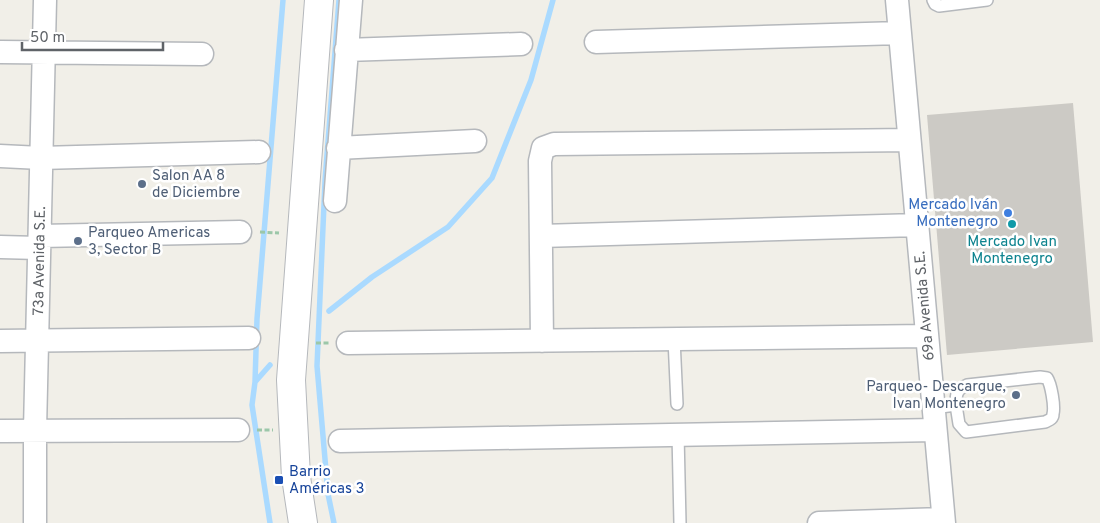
<svg xmlns="http://www.w3.org/2000/svg" width="1100" height="523" font-family="Overpass,sans-serif">
  <style>
    .lines { fill: none; stroke-linecap: round; stroke-linejoin: round }
    .stream { stroke: #aadaff; stroke-width: 5.5 }
    .building { fill: #cccac5 }
    .service-casing { stroke: #b5b8bc; stroke-width: 14 }
    .minor-casing { stroke: #b5b8bc; stroke-width: 25 }
    .tertiary-casing { stroke: #b5b8bc; stroke-width: 30 }
    .path { stroke: #9cc7a9; stroke-width: 3; stroke-dasharray: 5 2.5; stroke-linecap: butt }
    .service { stroke: #fff; stroke-width: 11 }
    .minor { stroke: #fff; stroke-width: 22 }
    .tertiary { stroke: #fff; stroke-width: 28 }
    .service-dot { fill: #5c6f8a; stroke: #fff; stroke-width: 2 }
    .shop-dot { fill: #3f7fe0; stroke: #fff; stroke-width: 2 }
    .culture-dot { fill: #0f9aa8; stroke: #fff; stroke-width: 2 }
    .transit-dot { fill: #1a4fb4; stroke: #fff; stroke-width: 2 }
    .labels { text-anchor: middle; stroke-width: 5; stroke-linejoin: round; paint-order: stroke }
    .service-label { font-size: 15px; fill: #4e5e75; stroke: #fff; text-anchor: start }
    .shop-label { font-size: 15px; fill: #366cbe; stroke: #fff; text-anchor: end }
    .culture-label { font-size: 15px; fill: #0d838f; stroke: #fff }
    .street-label { font-size: 15px; fill: #5f6368; stroke: #fff }
    .transit-label { font-size: 15px; fill: #164399; stroke: #fff; text-anchor: start }
  </style>
  <rect width="100%" height="100%" fill="#f1efe8"/>
  <g class="lines">
    <path class="stream" d="M329,311L372,277L448,227L492,178L531,80L553,0
      M255,382L257,319L283,0
      M270,523L252,405L255,382L270,365
      M334,523L328,494L317,366L325,181L339,0"/>
  </g>
  <path class="building" d="M1073,103L1093,342L947,355L927,115Z"/>
  <g class="lines">
    <defs>
      <path id="service" d="M933,0L935,4L939,6L987,0
        M674,339L677,404
        M933,408L956,405L959,424L966,432L1045,422C1049,420 1053,419 1053,414C1055,406 1051,384 1047,378L1040,377L967,385C956,390 956,394 956,405
        M678,434L680,523"/>
      <path id="minor" d="M897,0L944,523
        M596,42L900,33
        M346,50L521,44
        M0,52L202,54
        M338,148L475,141
        M0,156L41,158L259,152
        M335,201L351,0
        M40,236L240,232
        M541,236L917,225
        M0,247L39,248
        M0,341L249,338
        M542,341L540,161L543,148L554,144L909,140
        M348,343L927,336
        M0,431L238,430
        M340,441L935,430
        M35,523V430L45,0
        M819,523L943,519"/>
      <path id="tertiary" d="M303,523L296,477L291,380L319,0"/>
    </defs>
    <use href="#service" class="service-casing"/>
    <use href="#minor" class="minor-casing"/>
    <use href="#tertiary" class="tertiary-casing"/>
    <path class="path" d="M260,232L279,233
      M316,343H330
      M257,430H273"/>
    <use href="#service" class="service"/>
    <use href="#minor" class="minor"/>
    <use href="#tertiary" class="tertiary"/>
  </g>
  <g class="service-dot">
    <circle cx="142" cy="184" r="5"/>
    <circle cx="78" cy="241" r="5"/>
    <circle cx="1016" cy="395" r="5"/>
  </g>
  <circle class="shop-dot" cx="1008" cy="213" r="5"/>
  <circle class="culture-dot" cx="1012" cy="224" r="5"/>
  <rect class="transit-dot" x="274" y="475" width="10" height="10" rx="2.5"/>
  <g class="labels">
    <g class="service-label">
      <text x="152" y="180">Salon AA 8<tspan x="152" dy="17">de Diciembre</tspan></text>
      <text x="88" y="237">Parqueo Americas<tspan x="88" dy="17">3, Sector B</tspan></text>
      <text x="1006" y="391" text-anchor="end">Parqueo- Descargue,<tspan x="1006" dy="17">Ivan Montenegro</tspan></text>
    </g>
    <g class="shop-label">
      <text x="998" y="209">Mercado Iván<tspan x="998" dy="17">Montenegro</tspan></text>
    </g>
    <g class="culture-label">
      <text x="1012" y="246">Mercado Ivan<tspan x="1012" dy="17">Montenegro</tspan></text>
    </g>
    <g class="street-label">
      <text transform="translate(39 261) rotate(-89)" y="5">73a Avenida S.E.</text>
      <text transform="translate(924 306) rotate(-95)" y="5">69a Avenida S.E.</text>
    </g>
    <g class="transit-label">
      <text x="289" y="476">Barrio<tspan x="289" dy="17">Américas 3</tspan></text>
    </g>
  </g>
  <path d="M22 42v8h141v-8" fill="none" stroke="#5f6368" stroke-width="2.5"/>
  <text x="30" y="42" font-size="15" fill="#5f6368" stroke="#ffffff" stroke-width="4" paint-order="stroke">50 m</text>
</svg>
